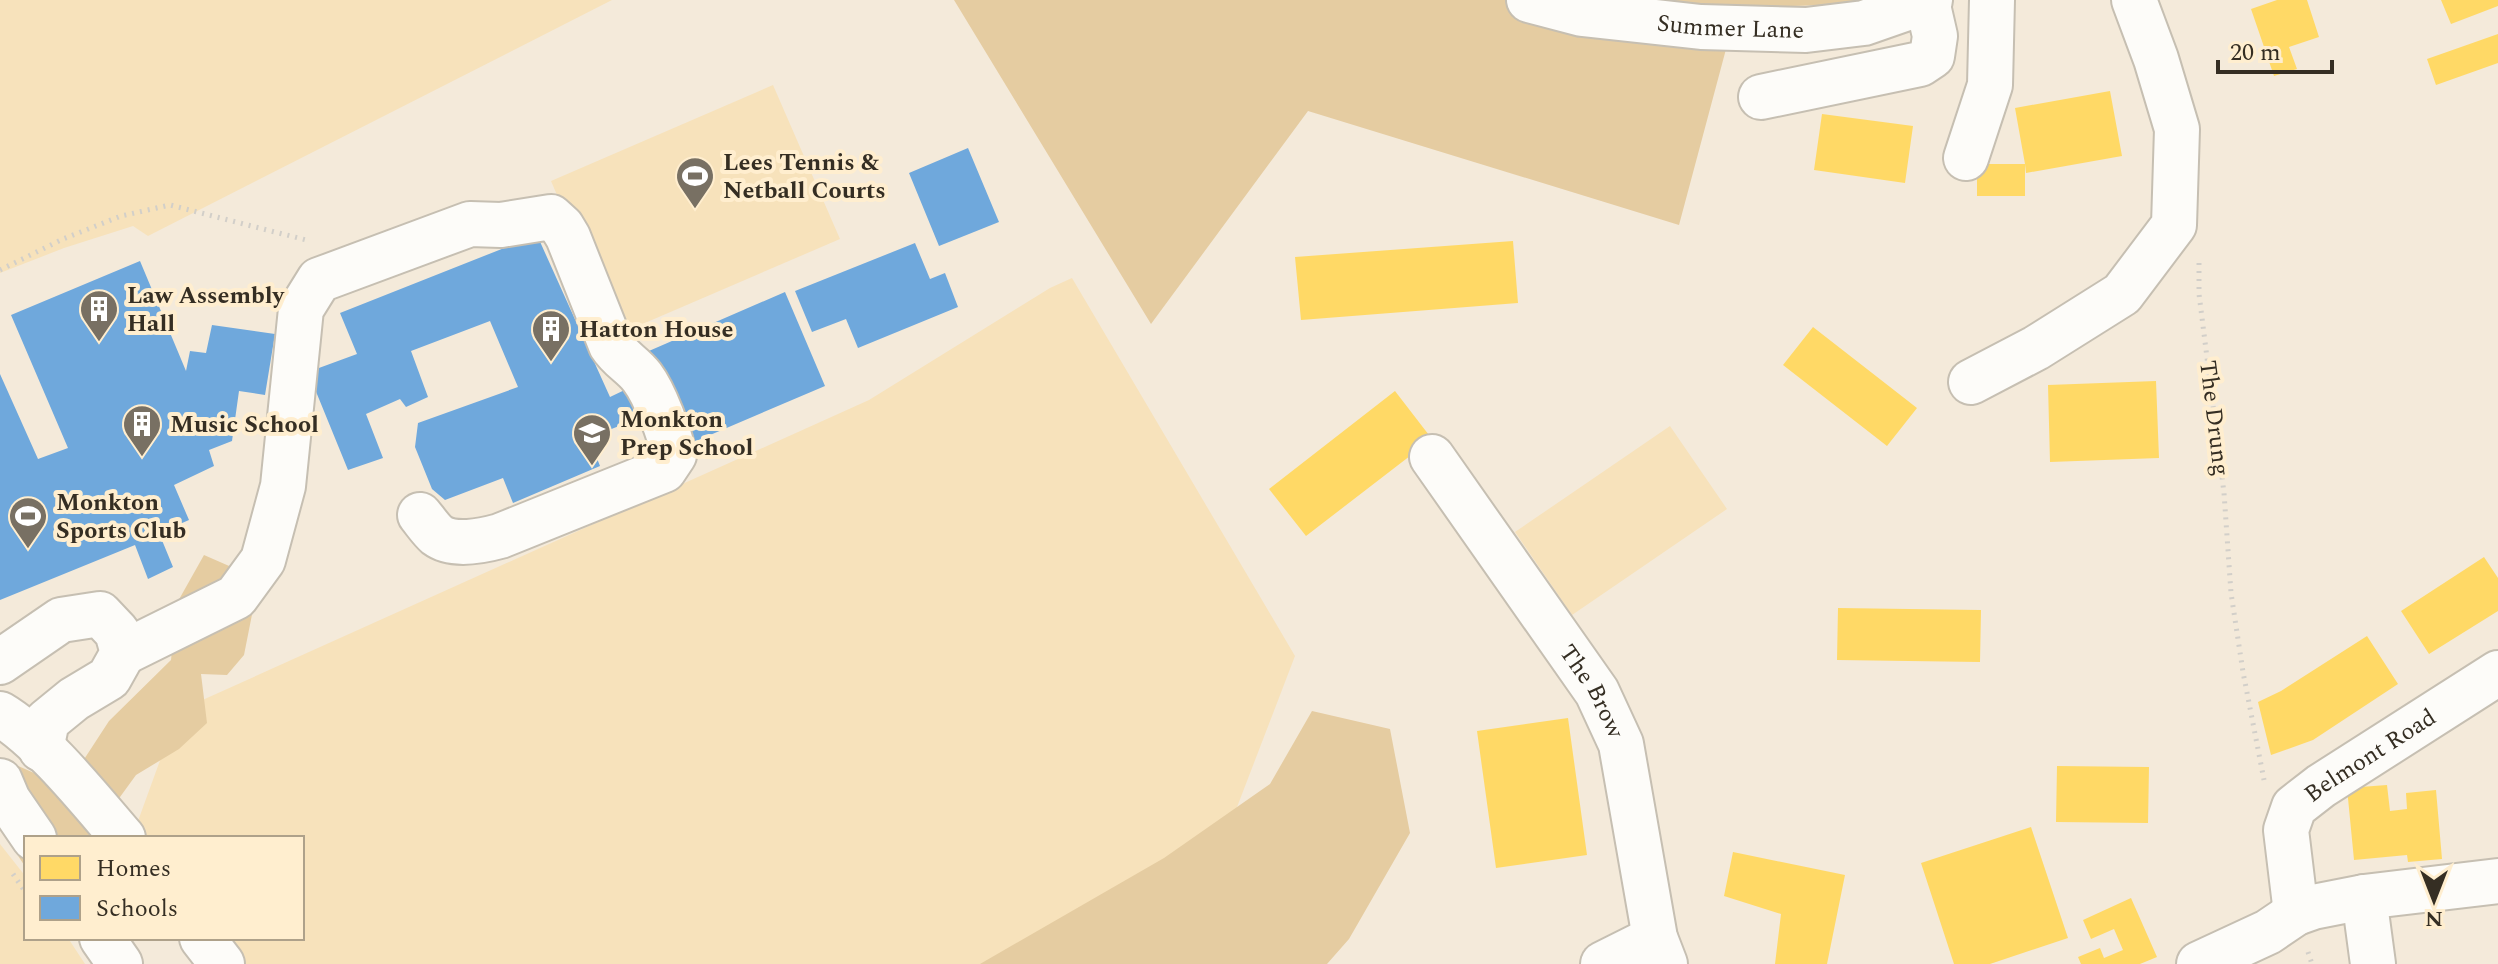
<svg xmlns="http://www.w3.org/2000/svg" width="2498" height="964" font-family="Spectral,serif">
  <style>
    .green { fill: #f7e2bb }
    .forest { fill: #e5cca1 }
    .homes { fill: #ffd966 }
    .schools { fill: #6fa8dc }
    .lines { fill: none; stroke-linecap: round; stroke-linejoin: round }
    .minor-casing { stroke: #c6bfb2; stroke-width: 48 }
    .path { stroke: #d2cfc9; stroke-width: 5; stroke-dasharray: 2 6; stroke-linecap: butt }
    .minor { stroke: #fdfcf9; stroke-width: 44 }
    .labels { text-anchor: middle; stroke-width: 8; stroke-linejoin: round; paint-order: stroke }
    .street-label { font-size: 24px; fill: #352e23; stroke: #ffeecf }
    .poi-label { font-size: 24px; font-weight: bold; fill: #352e23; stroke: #ffeecf; text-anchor: start }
  </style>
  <rect width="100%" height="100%" fill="#f4eada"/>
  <path class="green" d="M0,0H612L148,236L133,226L64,248L0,273Z
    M773,85L840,239L617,335L551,181Z
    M1072,278L1295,656L1191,927L1207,964H238L217,938H302V838H138L134,832L178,711L869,400L1050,288Z
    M1670,426L1727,509L1572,615L1515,532Z
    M0,844L26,877V938H68L85,964H0Z"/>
  <path class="forest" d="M954,0H1867L1854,4L1737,8L1679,225L1308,111L1151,324Z
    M204,555L259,579L244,655L227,675L201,674L207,723L179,749L136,775L112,808L106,838H26V868L0,828V758L66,787L109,721L171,660L177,603Z
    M1312,711L1390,729L1410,833L1349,939L1327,964H980L1164,858L1270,784Z"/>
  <path class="homes" d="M2277,0H2307L2319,37L2289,47L2297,69L2274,76L2251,9Z
    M2441,0H2498V6L2451,24Z
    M2498,34V63L2436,85L2427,59Z
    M2110,91L2122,156L2026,173L2025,164V196H1977V164H2025L2015,108Z
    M1822,114L1913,126L1905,183L1814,170Z
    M1513,241L1518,303L1301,320L1295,257Z
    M1813,327L1917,408L1887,446L1783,365Z
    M2156,381L2159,458L2050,462L2048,385Z
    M1395,391L1432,439L1306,536L1269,489Z
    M2484,557L2498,578V611L2429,654L2401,611Z
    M1838,608L1981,610L1980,662L1837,660Z
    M2367,636L2398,684L2313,740L2271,755L2258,702L2281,691Z
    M1568,718L1587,855L1496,868L1477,731Z
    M2057,766L2149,767L2148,823L2056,822Z
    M2387,785L2390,811L2407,809L2406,793L2436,790L2442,859L2408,862L2407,855L2354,860L2347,788Z
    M2031,827L2068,938L1990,964H1954L1921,863Z
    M1733,852L1845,875L1827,964H1775L1781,914L1724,896Z
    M2131,898L2157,957L2140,964H2081L2078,957L2100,948L2104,958L2123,950L2114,929L2091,939L2083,920Z"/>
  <path class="schools" d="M968,148L999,222L939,246L909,173Z
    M537,235L610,397L633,386L644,416L589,438L600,466L513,503L503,478L445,500L432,489L415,447L418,423L518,387L490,321L411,351L428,397L406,407L400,399L366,414L383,458L348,470L308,372L357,354L340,313Z
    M915,243L930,279L945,273L958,307L858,348L846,319L812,332L795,291Z
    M140,261L186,371L190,351L206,353L212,325L275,334L265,395L239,391L232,441L209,450L214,466L174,485L189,520L159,533L173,567L148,579L135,545L0,600V374L38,459L68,448L11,315Z
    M785,292L825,386L682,447L642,354Z"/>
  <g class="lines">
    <defs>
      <g id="minor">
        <path id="s1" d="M1529,0L1582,14L1701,27L1806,30L1864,23L1930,0"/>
        <path d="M1761,97L1920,64L1932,56L1935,36L1927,1"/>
        <path d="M1966,158L1990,85L1992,0"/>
        <path d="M1971,382L2036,348L2122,294L2174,225L2177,129L2156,59L2134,0"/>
        <path id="s2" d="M1432,457L1597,692L1621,744L1655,938L1665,964"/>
        <path d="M123,653L236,597L263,560L283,486L301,309L319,280L470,224L501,225L551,217L562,227L568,237L611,345C620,359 633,365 642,377C655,394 670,435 674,455L664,470L500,536C482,541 453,547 437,535C431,530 425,521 420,515"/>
        <path d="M0,662L61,620L100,614L117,632L123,653L109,678L74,699L47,721L41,749"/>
        <path d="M0,714C41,738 91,801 123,838"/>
        <path d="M0,781L8,800L34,838"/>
        <path d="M2364,897L2373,964"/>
        <path id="s3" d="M2296,913L2286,830L2294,807L2321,786L2498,673"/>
        <path d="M102,938L120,964"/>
        <path d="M202,938L222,964"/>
        <path d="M1603,964L1655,938"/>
        <path d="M2199,964L2268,932L2296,913L2313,907L2364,897L2498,881"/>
      </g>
    </defs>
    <use href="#minor" class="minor-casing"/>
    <path class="path" d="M2199,263V294L2224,493L2231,593L2243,672L2264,780
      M0,270L63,239L121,216L170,205L306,240
      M13,874L26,893
      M2308,952L2312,964"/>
    <use href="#minor" class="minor"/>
  </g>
  <defs>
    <symbol id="stadium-pin" viewBox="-11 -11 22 30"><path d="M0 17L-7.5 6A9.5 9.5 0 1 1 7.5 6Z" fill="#787063" stroke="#ffeecf"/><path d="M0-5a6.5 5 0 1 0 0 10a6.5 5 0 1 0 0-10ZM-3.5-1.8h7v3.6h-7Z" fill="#fff"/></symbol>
    <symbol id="building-pin" viewBox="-11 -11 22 30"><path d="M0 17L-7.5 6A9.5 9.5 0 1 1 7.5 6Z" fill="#787063" stroke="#ffeecf"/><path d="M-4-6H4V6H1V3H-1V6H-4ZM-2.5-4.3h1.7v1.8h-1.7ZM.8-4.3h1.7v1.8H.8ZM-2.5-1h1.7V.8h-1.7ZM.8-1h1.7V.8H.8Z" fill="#fff"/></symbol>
    <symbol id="school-pin" viewBox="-11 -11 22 30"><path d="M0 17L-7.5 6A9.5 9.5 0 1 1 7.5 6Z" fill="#787063" stroke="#ffeecf"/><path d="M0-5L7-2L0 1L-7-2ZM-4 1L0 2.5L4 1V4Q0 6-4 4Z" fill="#fff"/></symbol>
  </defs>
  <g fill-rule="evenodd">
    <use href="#stadium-pin" x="673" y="154" width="44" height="60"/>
    <use href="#building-pin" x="77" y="287" width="44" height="60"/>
    <use href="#building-pin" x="529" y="307" width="44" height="60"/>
    <use href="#building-pin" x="120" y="402" width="44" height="60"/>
    <use href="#school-pin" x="570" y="411" width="44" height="60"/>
    <use href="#stadium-pin" x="6" y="494" width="44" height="60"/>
  </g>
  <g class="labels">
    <g class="street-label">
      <text dy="8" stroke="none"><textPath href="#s1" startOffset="204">Summer Lane</textPath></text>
      <text transform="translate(2215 418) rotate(83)" y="8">The Drung</text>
      <text dy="8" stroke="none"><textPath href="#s2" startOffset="284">The Brow</textPath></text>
      <text dy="8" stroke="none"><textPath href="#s3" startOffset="200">Belmont Road</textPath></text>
    </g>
    <g class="poi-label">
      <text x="723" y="170">Lees Tennis &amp;<tspan x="723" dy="28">Netball Courts</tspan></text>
      <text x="127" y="303">Law Assembly<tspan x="127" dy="28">Hall</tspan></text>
      <text x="579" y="337">Hatton House</text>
      <text x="620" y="427">Monkton<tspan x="620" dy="28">Prep School</tspan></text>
      <text x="170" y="432">Music School</text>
      <text x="56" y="510">Monkton<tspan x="56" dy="28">Sports Club</tspan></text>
    </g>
  </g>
  <rect x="24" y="836" width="280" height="104" fill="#ffeecf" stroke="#aea18a" stroke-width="2"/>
  <rect x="40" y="856" width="40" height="24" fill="#ffd966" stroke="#aea18a" stroke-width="2"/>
  <text x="96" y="876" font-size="24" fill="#352e23">Homes</text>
  <rect x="40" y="896" width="40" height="24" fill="#6fa8dc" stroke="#aea18a" stroke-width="2"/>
  <text x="96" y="916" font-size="24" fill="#352e23">Schools</text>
  <g transform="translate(2434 900) rotate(180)" stroke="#ffeecf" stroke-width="6" paint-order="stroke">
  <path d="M0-6L14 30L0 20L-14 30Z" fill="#352e23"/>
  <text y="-12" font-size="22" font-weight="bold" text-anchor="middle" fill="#352e23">N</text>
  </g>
  <path d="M2218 60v12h114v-12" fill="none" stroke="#352e23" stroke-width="4"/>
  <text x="2230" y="60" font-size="24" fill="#352e23" stroke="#ffeecf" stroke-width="6" paint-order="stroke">20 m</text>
</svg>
